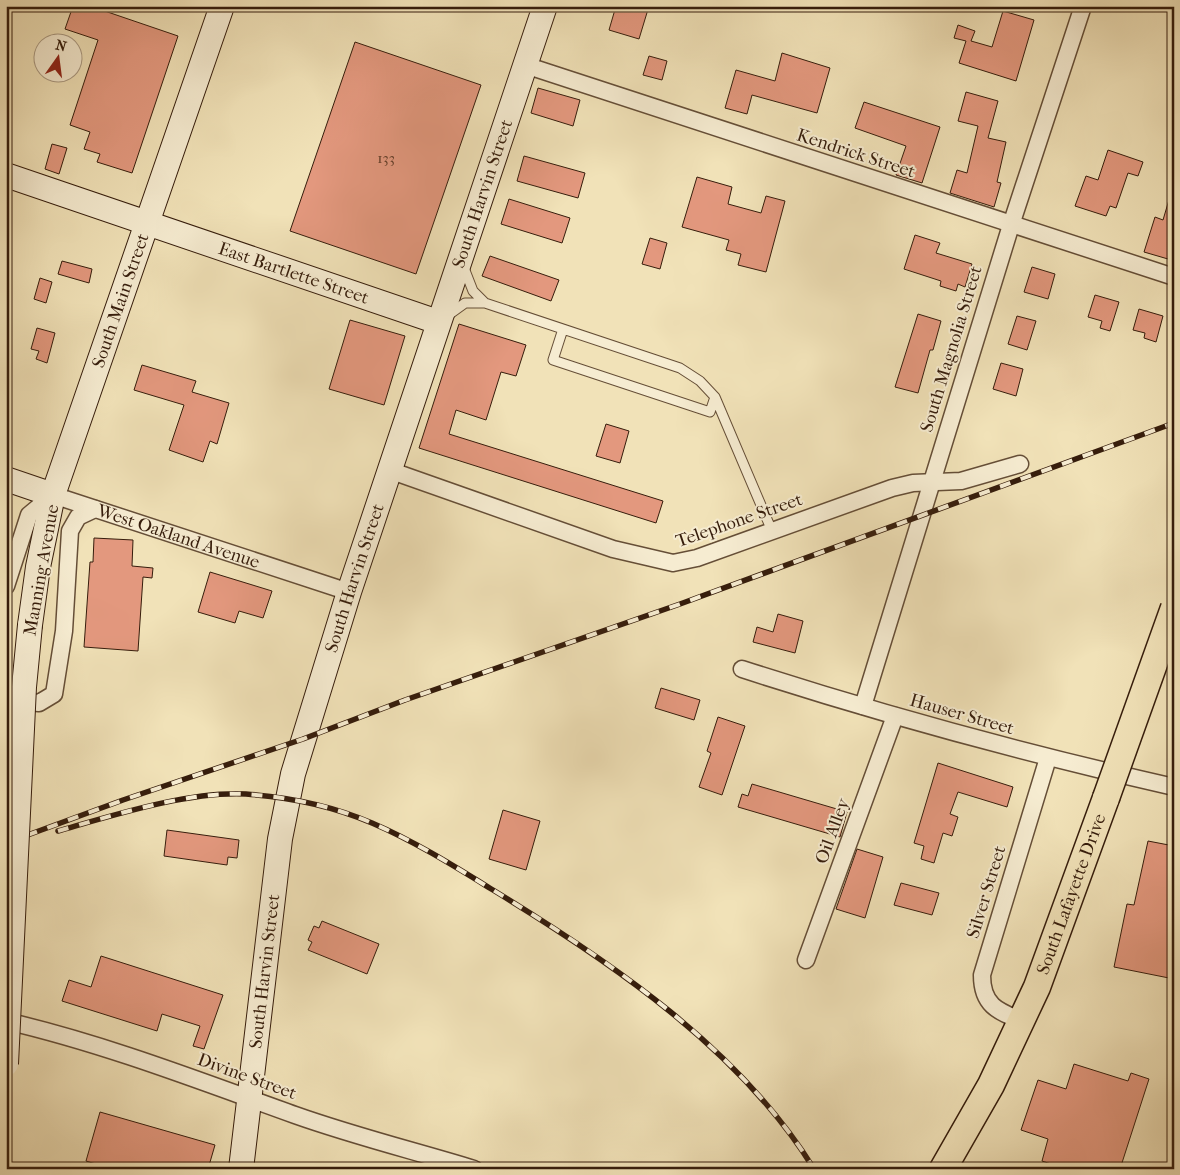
<svg xmlns="http://www.w3.org/2000/svg" width="1180" height="1175" font-family="'IM FELL French Canon',serif">
  <style>
    .building { fill: #e3987e; stroke: #361d0c }
    .lines { fill: none; stroke-linecap: round; stroke-linejoin: round }
    .lane-casing { stroke: #654e37; stroke-width: 11 }
    .street-casing { stroke: #654e37; stroke-width: 19 }
    .secondary-casing { stroke: #361d0c; stroke-width: 26 }
    .primary-casing { stroke: #361d0c; stroke-width: 29 }
    .lane { stroke: #f6ecd1; stroke-width: 9 }
    .street { stroke: #f6ecd1; stroke-width: 16 }
    .secondary { stroke: #f6ecd1; stroke-width: 24 }
    .primary { stroke: #f1e2b8; stroke-width: 26 }
    .rail-casing { stroke: #361d0c; stroke-width: 5.5 }
    .rail { stroke: #f6ecd1; stroke-width: 4; stroke-dasharray: 11; stroke-linecap: butt }
    .secondary-bridge-casing { stroke: #361d0c; stroke-width: 26; stroke-linecap: butt }
    .primary-bridge-casing { stroke: #361d0c; stroke-width: 29; stroke-linecap: butt }
    .secondary-bridge { stroke: #f6ecd1; stroke-width: 24 }
    .primary-bridge { stroke: #f1e2b8; stroke-width: 26 }
    .labels { text-anchor: middle; stroke-width: 4; stroke-linejoin: round; paint-order: stroke }
    .number-label { font-size: 15px; fill: #613c28 }
    .street-label { font-size: 18px; fill: #361d0c; stroke: #f6ecd1 }
  </style>
  <rect width="100%" height="100%" fill="#f1e2b8"/>
  <filter id="stains"><feTurbulence type="fractalNoise" baseFrequency=".004" numOctaves="4"/><feColorMatrix values="0 0 0 0 .2 0 0 0 0 .09 0 0 0 0 .02 0 0 0 .5 -.17"/></filter>
  <radialGradient id="worn" r=".72"><stop offset=".6" stop-color="#630" stop-opacity="0"/><stop offset="1" stop-color="#630" stop-opacity=".3"/></radialGradient>
  <path class="building" d="M73,6H90L178,36L132,173L97,162L100,154L84,149L90,132L70,125L98,40L65,29Z
    M616,6H649L639,39L609,30Z
    M1003,11L1034,20L1016,81L959,63L966,41L954,38L958,25L975,31L971,41L992,47Z
    M355,42L481,85L416,274L290,231Z
    M782,53L830,68L817,113L752,95L747,114L725,108L736,70L775,81Z
    M649,56L667,61L662,80L643,75Z
    M538,88L580,100L573,126L531,113Z
    M966,92L998,101L988,138L1006,142L997,182L1001,183L994,207L950,193L957,170L967,173L978,126L958,121Z
    M864,102L940,127L922,183L896,175L906,146L855,128Z
    M52,144L67,148L59,174L45,169Z
    M1108,150L1143,162L1138,176L1128,173L1116,208L1110,206L1106,216L1075,206L1086,176L1098,180Z
    M524,156L585,173L578,198L517,181Z
    M697,177L732,187L728,204L761,213L766,196L785,201L766,272L738,265L741,254L726,250L729,240L682,227Z
    M1171,193L1174,194V244L1168,259L1144,252L1155,217L1163,220Z
    M509,199L570,218L562,243L501,224Z
    M915,235L940,243L936,253L972,264L965,287L958,284L956,291L940,286L941,281L904,269Z
    M650,238L667,243L660,269L642,264Z
    M490,256L559,280L551,301L482,276Z
    M62,261L92,269L89,283L58,274Z
    M1032,267L1055,274L1048,299L1024,292Z
    M40,278L52,282L46,303L34,299Z
    M1095,295L1119,302L1110,331L1100,328L1102,321L1088,317Z
    M1139,309L1163,316L1156,342L1144,338L1145,333L1133,330Z
    M918,314L941,321L933,350H930L918,393L895,387Z
    M1017,316L1036,321L1027,350L1008,344Z
    M350,320L405,336L384,405L329,389Z
    M459,324L526,345L516,376L501,372L486,420L456,410L449,434L663,501L656,523L419,448Z
    M37,328L55,333L47,363L36,359L39,351L31,349Z
    M1001,363L1023,369L1016,396L993,389Z
    M142,365L196,381L192,392L229,403L217,444L210,441L203,462L169,450L184,405L134,390Z
    M606,424L629,431L620,463L596,456Z
    M94,538L133,540L132,566L153,568L152,578L143,577L138,651L84,647L90,562H93Z
    M210,572L272,591L263,618L239,611L235,623L198,612Z
    M778,614L803,621L795,653L753,642L757,627L773,632Z
    M661,688L700,700L694,720L655,708Z
    M718,717L745,726L722,795L699,787L711,753L707,751Z
    M938,763L1013,787L1007,807L958,792L950,814L958,817L952,836L943,833L934,863L921,859L924,846L914,843Z
    M752,784L847,812L840,837L738,807L742,794L748,796Z
    M503,810L540,821L526,870L489,859Z
    M167,830L239,840L237,858L228,857L227,865L164,856Z
    M1148,841L1174,846V979L1114,967L1127,904L1134,905Z
    M857,849L883,857L865,918L836,909Z
    M901,883L939,893L932,915L894,905Z
    M322,921L379,944L367,974L308,950L312,942L308,940L314,926L319,928Z
    M101,956L223,995L204,1049L193,1046L200,1026L162,1014L157,1031L62,1001L69,980L91,987Z
    M1074,1064L1128,1081L1131,1073L1149,1079L1120,1169H1066L1042,1161L1048,1139L1021,1130L1038,1080L1066,1089Z
    M100,1112L215,1145L208,1169L198,1166L197,1169H112L86,1161Z"/>
  <g class="lines">
    <defs>
      <path id="lane" d="M464,268L473,291L485,303
        M447,316L465,303H485L680,368L700,381L715,397L772,531
        M563,329L553,360L710,412L715,397"/>
      <g id="street">
        <path d="M525,65L1174,277"/>
        <path d="M389,470L613,549L673,563L697,558L892,488L913,483L961,481L1020,464"/>
        <path id="s1" d="M6,586L29,515L53,495L349,592"/>
        <path d="M742,669C884,715 1028,754 1174,787"/>
        <path d="M6,700L39,703L54,694L64,631L70,531L78,517L95,509"/>
        <path d="M863,706L1011,225L1083,6"/>
        <path d="M806,960L895,716"/>
        <path d="M6,1021C105,1044 200,1081 295,1115C354,1136 415,1151 474,1169"/>
        <path d="M1022,1021C997,1011 982,1005 982,975L1048,758"/>
      </g>
      <g id="secondary">
        <path id="s2" d="M6,175L438,322"/>
        <path d="M6,479L53,495"/>
        <path id="s3" d="M30,625L38,567L53,495L222,6"/>
        <path id="s4" d="M241,1169L280,839L293,774L349,592L545,6"/>
      </g>
      <g id="primary">
        <path id="s5" d="M943,1169L991,1085L1037,987L1106,798"/>
      </g>
    </defs>
    <use href="#lane" class="lane-casing"/>
    <use href="#street" class="street-casing"/>
    <use href="#secondary" class="secondary-casing"/>
    <use href="#primary" class="primary-casing"/>
    <use href="#lane" class="lane"/>
    <use href="#street" class="street"/>
    <use href="#secondary" class="secondary"/>
    <use href="#primary" class="primary"/>
    <defs>
      <path id="rail" d="M58,831C114,815 189,791 246,794C288,797 333,806 372,823C414,841 454,866 493,890C611,962 740,1049 814,1169
        M6,843L123,800L303,739L405,700L680,604L1174,423"/>
    </defs>
    <use href="#rail" class="rail-casing"/>
    <use href="#rail" class="rail"/>
    <defs>
      <path id="secondary-bridge" d="M6,1064L24,687L30,625"/>
      <path id="primary-bridge" d="M1106,798L1174,608"/>
    </defs>
    <use href="#secondary-bridge" class="secondary-bridge-casing"/>
    <use href="#primary-bridge" class="primary-bridge-casing"/>
    <use href="#secondary-bridge" class="secondary-bridge"/>
    <use href="#primary-bridge" class="primary-bridge"/>
  </g>
  <g class="labels">
    <g class="number-label">
      <text x="386" y="163">133</text>
    </g>
    <g class="street-label">
      <text transform="translate(856 153) rotate(18)" y="6">Kendrick Street</text>
      <text dy="6" stroke="none"><textPath href="#s4" startOffset="1009">South Harvin Street</textPath></text>
      <text dy="6" stroke="none"><textPath href="#s2" startOffset="304">East Bartlette Street</textPath></text>
      <text dy="6" stroke="none"><textPath href="#s3" startOffset="338">South Main Street</textPath></text>
      <text transform="translate(951 349) rotate(-73)" y="6">South Magnolia Street</text>
      <text transform="translate(739 520) rotate(-19)" y="6">Telephone Street</text>
      <text dy="6" stroke="none"><textPath href="#s1" startOffset="238">West Oakland Avenue</textPath></text>
      <text transform="translate(41 570) rotate(-80)" y="6">Manning Avenue</text>
      <text dy="6" stroke="none"><textPath href="#s4" startOffset="604">South Harvin Street</textPath></text>
      <text transform="translate(962 714) rotate(16)" y="6">Hauser Street</text>
      <text transform="translate(832 831) rotate(-70)" y="6">Oil Alley</text>
      <text transform="translate(986 892) rotate(-73)" y="6">Silver Street</text>
      <text dy="6" stroke="none"><textPath href="#s5" startOffset="304">South Lafayette Drive</textPath></text>
      <text dy="6" stroke="none"><textPath href="#s4" startOffset="199">South Harvin Street</textPath></text>
      <text transform="translate(247 1076) rotate(20)" y="6">Divine Street</text>
    </g>
  </g>
  <rect width="1180" height="1175" fill="none" stroke="#f1e2b8" stroke-width="25"/>
  <rect x="8" y="8" width="1165" height="1160" fill="none" stroke="#361d0c" stroke-width="2.5"/>
  <rect x="12" y="12" width="1155" height="1150" fill="none" stroke="#361d0c"/>
  <g transform="translate(58 58) rotate(14)"><circle r="24" fill="#f6ecd1" stroke="#a99982"/>
  <path d="M0-4L9 19L0 12L-9 19Z" fill="#8f2418"/>
  <text y="-8" font-size="14" font-weight="bold" text-anchor="middle" fill="#361d0c">N</text>
  </g>
  <rect width="100%" height="100%" filter="url(#stains)"/>
  <rect width="100%" height="100%" fill="url(#worn)"/>
</svg>
